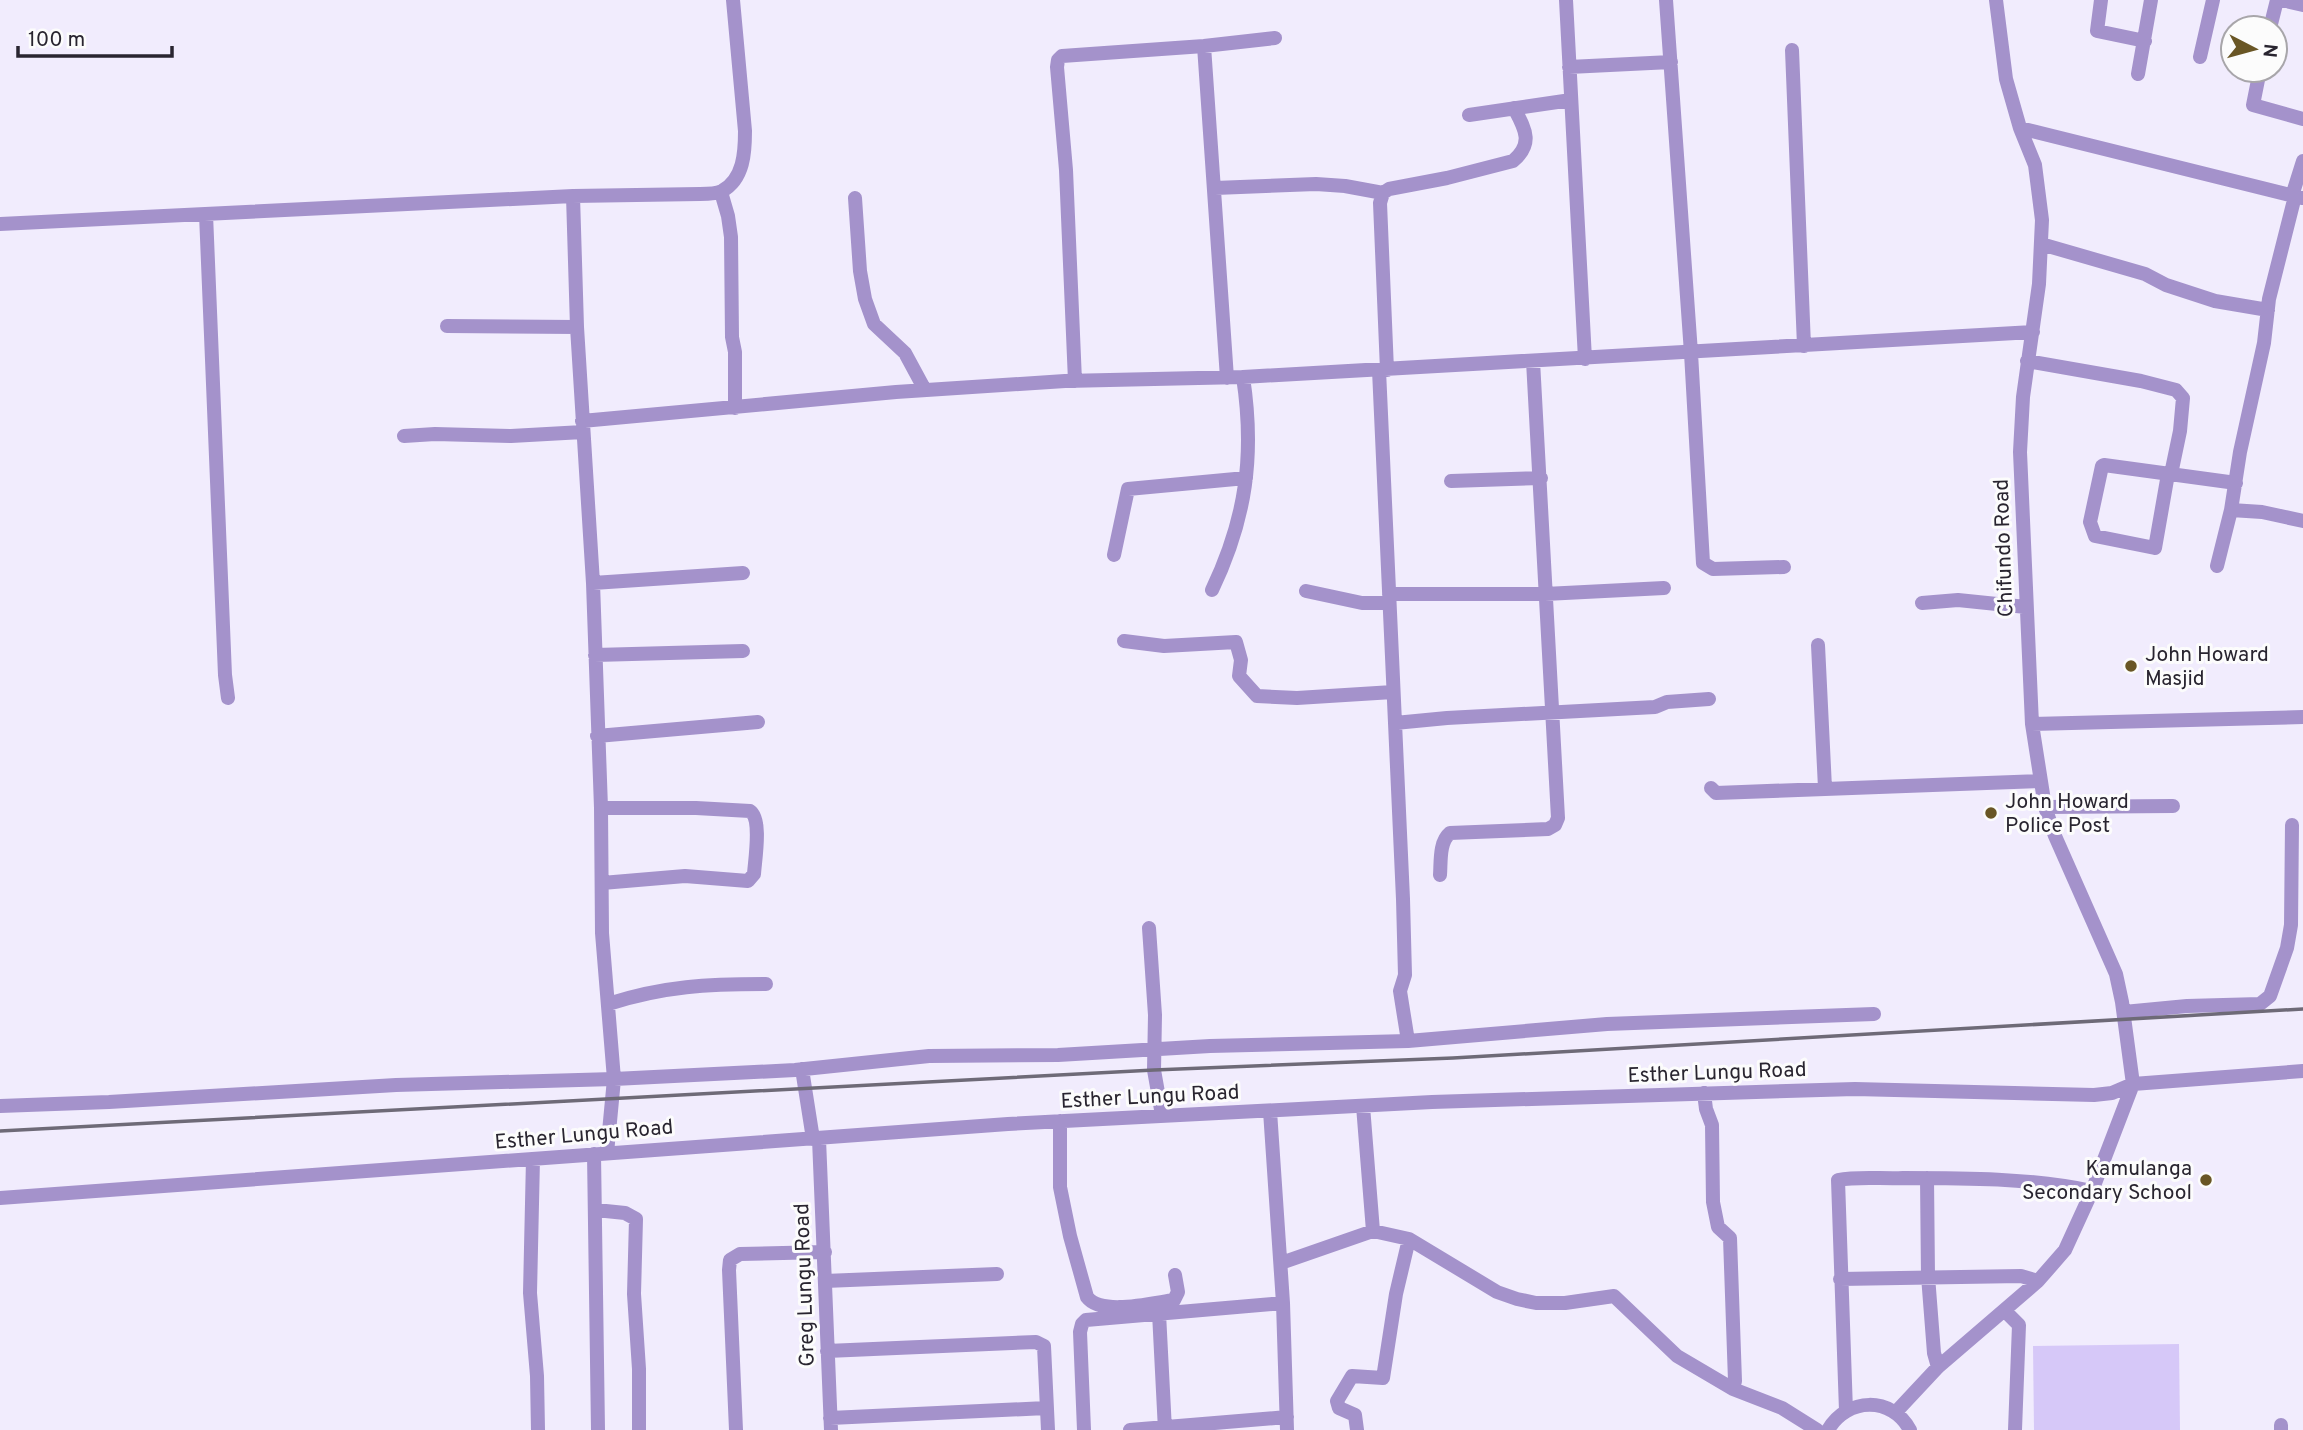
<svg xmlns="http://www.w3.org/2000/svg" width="2303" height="1430" font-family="Overpass,sans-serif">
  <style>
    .green { fill: #d6c8f8 }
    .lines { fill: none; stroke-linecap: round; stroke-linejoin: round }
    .minor { stroke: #a492cb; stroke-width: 14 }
    .rail { stroke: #6e6a77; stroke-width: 3.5 }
    .poi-dot { fill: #695625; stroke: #fcfcfc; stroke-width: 2.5 }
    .labels { text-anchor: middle; stroke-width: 6; stroke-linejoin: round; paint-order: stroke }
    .street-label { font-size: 21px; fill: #292530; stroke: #fcfcfc }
    .poi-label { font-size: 21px; fill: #292530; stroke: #fcfcfc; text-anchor: start }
  </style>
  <rect width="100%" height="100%" fill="#f1ecfd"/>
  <path class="green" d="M2179,1344L2180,1430H2034L2033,1346Z"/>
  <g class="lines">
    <path class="minor" d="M1566,0L1585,359
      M1666,0L1691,353L1703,563L1713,569L1784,567
      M2101,0L2097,31L2145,41
      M2282,0L2303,5
      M2270,28L2277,0
      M1204,46L1227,378
      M1792,50L1804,346
      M2200,57L2213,0
      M1569,67L1671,62
      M2260,70L2253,105L2303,119
      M2138,74L2151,0
      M1469,115L1571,100
      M2020,128L2302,198
      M1215,188L1316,184L1345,186L1383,193L1389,189L1447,178L1513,161C1534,143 1525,129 1514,108
      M721,192L728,216L731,237L732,337L735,352V408
      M1383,193L1380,203L1387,370
      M573,196L577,327L593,583L601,808L602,933L614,1079L607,1153
      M2292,196L2303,161
      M855,198L860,271L865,299L874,324L905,353L925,390
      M206,214L225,675L228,698
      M0,224L573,196L700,194C707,194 716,194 722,191C744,179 745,152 745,131L733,0
      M2041,244L2145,274L2166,285L2215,301L2268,310
      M447,326L577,327
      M2027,361L2141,381L2176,390L2183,398L2180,431L2171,474
      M1379,370L1403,899L1405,975L1400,991L1408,1041
      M1075,381L1066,170L1057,67L1058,60L1062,56L1204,46L1275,38
      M582,421L896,392L1065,381L1243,377L2033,332
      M404,436L435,434L511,436L583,432
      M2168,474L2155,548L2095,536L2090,522L2102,466L2104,465L2236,483
      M1451,481L1541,478
      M2231,510L2262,512L2303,521
      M1114,555L1128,489L1246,478
      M2217,566L2231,510L2240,452L2264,343L2269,299L2295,196
      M593,583L743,573
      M1212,590C1246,519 1255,455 1243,377
      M1306,591L1362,603H1389
      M1389,594H1545L1664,588
      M1922,603L1958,600L2026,607
      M1124,641L1164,646L1236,642L1241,660L1239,676L1257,696L1297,698L1393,692
      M1818,645L1825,788
      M595,655L743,651
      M1395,723L1447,718L1655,707L1667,702L1709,699
      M2032,724L2303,717
      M597,736L758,722
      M1711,788L1716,793L2040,781
      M2045,807L2173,806
      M601,808H696L750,811C762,819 755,859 754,874L748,881L685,876L602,883
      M1440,875C1441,862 1439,842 1450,833L1548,829L1555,825L1558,818L1533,361
      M1149,928L1155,1015L1154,1070L1162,1115
      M608,1004C664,986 708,984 766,984
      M2124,1012L2187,1006L2260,1004L2270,996L2287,948L2291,925L2292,825
      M802,1069L813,1139
      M1704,1093L1706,1109L1712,1125L1713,1202L1718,1227L1730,1238L1735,1381L1733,1389
      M0,1106L109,1102L396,1085L614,1079L795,1070L929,1056L1058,1055L1210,1046L1408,1041L1607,1024L1874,1014
      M1363,1106L1373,1231
      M1270,1111L1283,1303L1287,1430
      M1060,1121V1187L1070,1236L1087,1297C1101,1316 1152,1303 1174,1300L1178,1292L1175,1275
      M819,1139L831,1430
      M594,1154L598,1430
      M533,1159L530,1293L537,1376L538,1430
      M1927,1178L1928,1276L1934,1353L1938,1367
      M0,1198L1008,1124L1432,1102L1855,1089L2094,1095L2112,1093L2133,1084L2303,1071
      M596,1210L625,1213L636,1219L634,1294L639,1369V1430
      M1281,1263L1373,1231L1409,1239L1497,1292L1517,1299L1536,1303H1565L1614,1296L1677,1356L1733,1389L1782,1408L1817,1430
      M1840,1279L2021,1276L2038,1281
      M825,1281L997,1274
      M2005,1311L2019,1325L2015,1430
      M1159,1313L1165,1430
      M827,1351L1036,1342L1044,1346L1048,1430
      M1846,1411L1838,1180C1858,1176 1882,1179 1903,1178C1966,1178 2030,1178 2092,1191
      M1895,1413L1938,1367L2038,1281L2065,1250L2092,1191L2133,1084L2122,1002L2116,974L2055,836L2045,807L2032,724L2020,452L2023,397L2039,284L2042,220L2035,165L2020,128L2006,79L1996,0
      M830,1418L1046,1408
      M2281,1425V1430
      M736,1430L729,1270L730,1260L740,1254L825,1252
      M1084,1430L1080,1332L1082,1324L1086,1320L1283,1303
      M1130,1430L1287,1417
      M1357,1430L1355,1415L1339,1408L1337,1401L1352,1376L1383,1378L1396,1294L1409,1239
      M1828,1430C1847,1397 1892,1396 1910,1430"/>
    <path class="rail" d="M0,1131L1154,1070L1453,1058L2303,1009"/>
  </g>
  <g class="poi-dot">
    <circle cx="2131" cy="666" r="7"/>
    <circle cx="1991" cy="813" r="7"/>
    <circle cx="2206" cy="1180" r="7"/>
  </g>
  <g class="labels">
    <g class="street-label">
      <text transform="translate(2003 548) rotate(-92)" y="7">Chifundo Road</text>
      <text transform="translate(1717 1072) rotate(-2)" y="7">Esther Lungu Road</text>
      <text transform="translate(1150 1096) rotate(-3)" y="7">Esther Lungu Road</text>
      <text transform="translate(584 1134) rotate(-5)" y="7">Esther Lungu Road</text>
      <text transform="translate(804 1285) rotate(-92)" y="7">Greg Lungu Road</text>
    </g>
    <g class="poi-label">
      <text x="2145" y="661">John Howard<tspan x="2145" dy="24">Masjid</tspan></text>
      <text x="2005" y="808">John Howard<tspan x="2005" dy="24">Police Post</tspan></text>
      <text x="2192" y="1175" text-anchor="end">Kamulanga<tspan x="2192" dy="24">Secondary School</tspan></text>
    </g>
  </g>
  <g transform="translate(2254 49) rotate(96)"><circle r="33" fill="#fcfcfc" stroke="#a8a6aa" stroke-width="2"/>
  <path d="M0-5L12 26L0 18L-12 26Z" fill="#695625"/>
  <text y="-10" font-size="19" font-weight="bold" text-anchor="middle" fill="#292530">N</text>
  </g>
  <path d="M18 46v10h154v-10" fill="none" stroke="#292530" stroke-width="3.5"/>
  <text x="28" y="46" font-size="21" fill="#292530" stroke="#fcfcfc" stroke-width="5" paint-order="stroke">100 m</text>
</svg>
